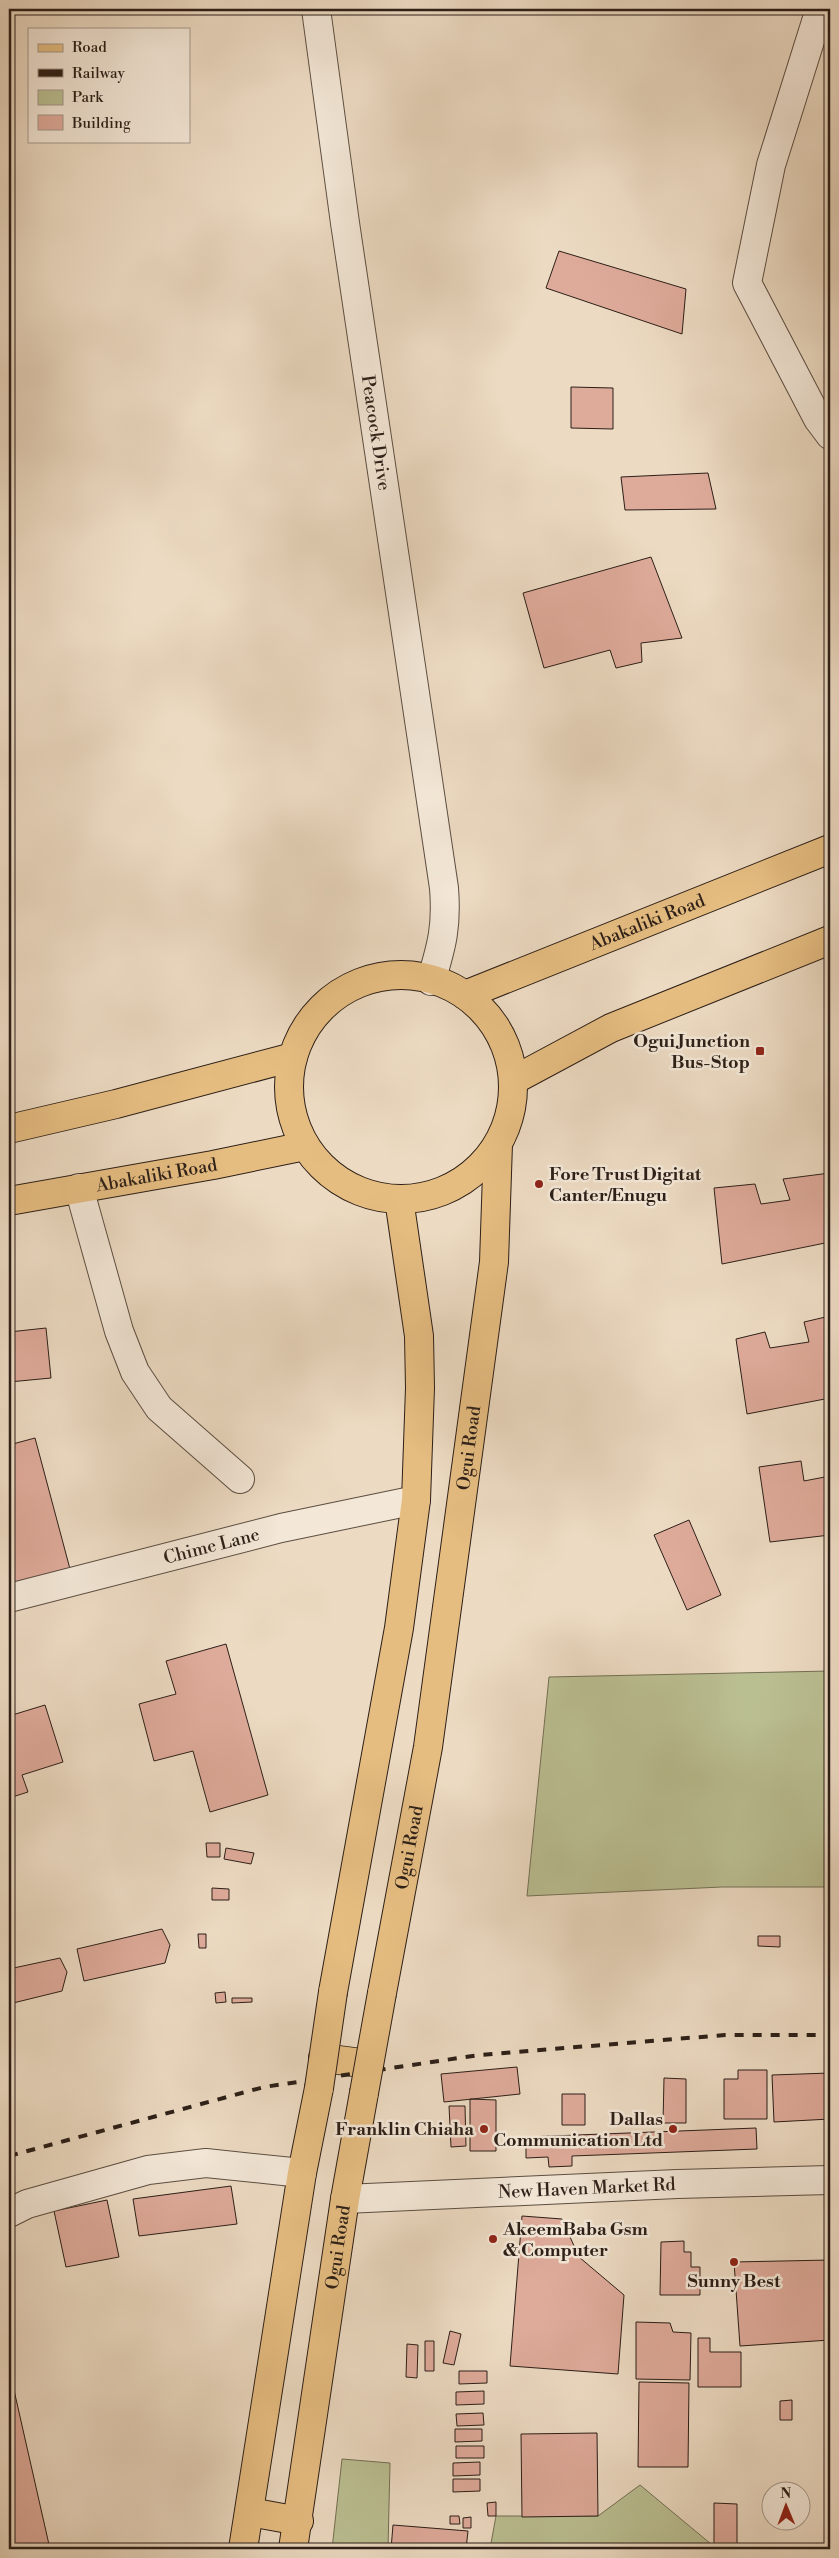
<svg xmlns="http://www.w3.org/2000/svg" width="839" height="2558" font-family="'Libre Bodoni',serif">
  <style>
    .green { fill: #babf92; stroke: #736f55 }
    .building { fill: #deaa9a; stroke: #2c1f18 }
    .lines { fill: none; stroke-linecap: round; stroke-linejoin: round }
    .minor-casing { stroke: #5c4e42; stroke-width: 30 }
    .major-casing { stroke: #2c1f18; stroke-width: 30 }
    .minor { stroke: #f3e7d7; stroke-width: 28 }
    .major { stroke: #e6bd81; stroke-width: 28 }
    .rail { stroke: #2c1f18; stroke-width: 4; stroke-dasharray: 9 9; stroke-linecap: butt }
    .major-bridge-casing { stroke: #2c1f18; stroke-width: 30; stroke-linecap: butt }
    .major-bridge { stroke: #e6bd81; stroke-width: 28 }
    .poi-dot { fill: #8f2418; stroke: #f3e7d7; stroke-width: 2 }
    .labels { text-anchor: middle; stroke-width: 5; stroke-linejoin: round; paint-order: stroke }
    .street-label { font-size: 18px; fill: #2c1f18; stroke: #f3e7d7 }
    .poi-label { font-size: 18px; font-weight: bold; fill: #2c1f18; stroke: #f3e7d7; text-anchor: end }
  </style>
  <rect width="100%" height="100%" fill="#ecdac2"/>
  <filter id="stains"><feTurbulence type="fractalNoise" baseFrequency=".004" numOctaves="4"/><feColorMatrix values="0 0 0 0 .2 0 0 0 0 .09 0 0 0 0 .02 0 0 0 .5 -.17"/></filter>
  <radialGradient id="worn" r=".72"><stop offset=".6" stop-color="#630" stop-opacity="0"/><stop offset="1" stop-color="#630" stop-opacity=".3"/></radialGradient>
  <path class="green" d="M830,1671V1887H722L527,1896L549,1677Z
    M342,2459L390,2463L388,2549H332Z
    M640,2485L717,2549H490L496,2516H598Z"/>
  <path class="building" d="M559,251L686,289L682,334L546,288Z
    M571,387L613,388V429L571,428Z
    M708,473L716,509L625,510L621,477Z
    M651,557L682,638L641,643L642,662L616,668L610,650L544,668L523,593Z
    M830,1173V1242L722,1264L714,1188L755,1184L761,1204L790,1200L783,1179Z
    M830,1316V1398L747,1414L736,1339L765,1332L770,1348L809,1342L804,1322Z
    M46,1328L51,1378L9,1382V1332Z
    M35,1438L70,1569L9,1585V1445Z
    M801,1461L804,1481L830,1476V1535L770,1542L759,1467Z
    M689,1520L721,1595L687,1610L654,1535Z
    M226,1644L268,1795L210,1812L193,1751L154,1761L139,1704L176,1694L166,1661Z
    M45,1705L63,1762L22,1775L28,1792L9,1798V1716Z
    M206,1843H220V1857H207Z
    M226,1848L254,1853L251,1864L224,1859Z
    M212,1888L229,1889V1900H212Z
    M162,1929L170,1945L165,1963L84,1981L77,1949Z
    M198,1934H206V1948H199Z
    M758,1936H780V1947L758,1946Z
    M60,1958L67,1972L62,1991L9,2004V1969Z
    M225,1992L226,2002L216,2003L215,1993Z
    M232,1998H252V2002L232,2003Z
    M517,2067L520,2094L444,2102L441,2074Z
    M738,2070H767V2119H724V2079H738Z
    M830,2073V2119L774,2122L772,2075Z
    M664,2078L686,2079V2123H663Z
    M562,2094H585V2125H562Z
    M470,2099L496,2100V2151H470Z
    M449,2106H465L466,2146L451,2147Z
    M756,2128L757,2149L572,2156V2166L549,2167L548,2157L526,2158V2137Z
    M231,2186L237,2224L139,2236L133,2199Z
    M107,2200L119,2257L66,2267L54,2211Z
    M522,2216L562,2219L579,2257L624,2295L618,2374L510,2366Z
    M684,2241V2252H691V2267H700V2295H660L661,2242Z
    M830,2260V2340L740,2346L734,2262Z
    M636,2322L670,2323L673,2332L691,2333L690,2380L636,2379Z
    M450,2331L461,2334L454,2365L443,2363Z
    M698,2338H710V2352H741V2387H698Z
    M425,2341H434V2371H425Z
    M407,2344L418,2345L417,2378L406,2377Z
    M9,2368L50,2549H9Z
    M459,2371H487V2383L459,2384Z
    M639,2382L689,2383L688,2467H638Z
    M484,2391V2404L456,2405V2392Z
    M792,2400V2420H780V2401Z
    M483,2413L484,2425L457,2426L456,2414Z
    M455,2429H482V2441L455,2442Z
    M597,2433L598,2516L522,2517L521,2434Z
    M456,2446H484V2458H456Z
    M480,2462V2475L453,2476V2463Z
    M453,2479H480V2491L453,2492Z
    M496,2502V2516H488L487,2503Z
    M714,2503L737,2504V2549H714Z
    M450,2516H459L460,2524H450Z
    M471,2517V2528H463V2518Z
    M393,2525L468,2531L466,2549H391Z"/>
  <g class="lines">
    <defs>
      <g id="minor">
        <path id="s1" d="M316,9L345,223L444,888C447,926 442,945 431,981"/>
        <path d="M820,9L771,165L747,283L818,419L830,435"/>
        <path d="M79,1188L119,1331L135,1372L159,1408L240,1479"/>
        <path id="s2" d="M9,1598L281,1528L416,1500"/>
        <path id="s3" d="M345,2199L677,2184L830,2180"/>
        <path d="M9,2213L27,2204L148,2170L206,2163L302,2173"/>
      </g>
      <g id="major">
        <circle cx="401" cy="1087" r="112"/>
        <path id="s4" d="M465,995L830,849"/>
        <path d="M514,1080L611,1028L830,940"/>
        <path d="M9,1129L116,1104L293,1057"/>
        <path id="s5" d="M9,1201L213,1165L305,1146"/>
        <path d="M333,1992L399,1628L416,1500L420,1388L419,1336L399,1199"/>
        <path id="s6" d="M382,1993L428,1747L494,1262L498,1144"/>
        <path d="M323,2058L369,2064"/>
        <path d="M250,2512L299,2521"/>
        <path d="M243,2549L302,2173L319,2088"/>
        <path id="s7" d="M293,2549L345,2199L364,2093"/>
      </g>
    </defs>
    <use href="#minor" class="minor-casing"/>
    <use href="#major" class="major-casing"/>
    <use href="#minor" class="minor"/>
    <use href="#major" class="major"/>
    <path class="rail" d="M9,2156L264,2087L479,2055L725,2035H830"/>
    <defs>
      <path id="major-bridge" d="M319,2088L333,1992
        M364,2093L382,1993"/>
    </defs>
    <use href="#major-bridge" class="major-bridge-casing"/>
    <use href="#major-bridge" class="major-bridge"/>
  </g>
  <g class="poi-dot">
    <rect x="755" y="1046" width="10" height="10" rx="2.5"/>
    <circle cx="539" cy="1184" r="5"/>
    <circle cx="484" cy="2129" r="5"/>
    <circle cx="673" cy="2129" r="5"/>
    <circle cx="493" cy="2239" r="5"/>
    <circle cx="734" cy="2262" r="5"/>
  </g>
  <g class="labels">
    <g class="street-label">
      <text dy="6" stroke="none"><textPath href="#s1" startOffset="428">Peacock Drive</textPath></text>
      <text dy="6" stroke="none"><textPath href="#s4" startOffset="196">Abakaliki Road</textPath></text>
      <text dy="6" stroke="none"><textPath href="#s5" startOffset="150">Abakaliki Road</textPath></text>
      <text dy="6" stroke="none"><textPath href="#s6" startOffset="552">Ogui Road</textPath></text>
      <text dy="6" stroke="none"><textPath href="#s2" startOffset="209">Chime Lane</textPath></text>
      <text dy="6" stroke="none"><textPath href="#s6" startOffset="148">Ogui Road</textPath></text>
      <text dy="6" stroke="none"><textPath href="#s3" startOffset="242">New Haven Market Rd</textPath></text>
      <text dy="6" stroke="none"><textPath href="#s7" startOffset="305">Ogui Road</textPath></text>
    </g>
    <g class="poi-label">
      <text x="750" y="1047">Ogui Junction<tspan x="750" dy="21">Bus-Stop</tspan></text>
      <text x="549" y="1180" text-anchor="start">Fore Trust Digitat<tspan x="549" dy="21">Canter/Enugu</tspan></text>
      <text x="663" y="2125">Dallas<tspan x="663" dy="21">Communication Ltd</tspan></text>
      <text x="474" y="2135">Franklin Chiaha</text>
      <text x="503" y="2235" text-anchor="start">AkeemBaba Gsm<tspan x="503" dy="21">&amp; Computer</tspan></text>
      <text x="734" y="2287" text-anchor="middle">Sunny Best</text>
    </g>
  </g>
  <rect width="839" height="2558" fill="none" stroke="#ecdac2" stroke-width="30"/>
  <rect x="10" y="10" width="819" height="2538" fill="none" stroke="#2c1f18" stroke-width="2.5"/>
  <rect x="15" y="15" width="809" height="2528" fill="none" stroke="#2c1f18"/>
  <rect x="28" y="28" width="162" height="115" fill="#f3e7d7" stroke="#a3978b"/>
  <rect x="38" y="44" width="25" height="8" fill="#e6bd81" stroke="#a3978b"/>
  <text x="72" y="52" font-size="15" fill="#2c1f18">Road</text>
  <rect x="38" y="69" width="25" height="8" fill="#2c1f18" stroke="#a3978b"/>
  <text x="72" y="78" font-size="15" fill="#2c1f18">Railway</text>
  <rect x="38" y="90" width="25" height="15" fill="#babf92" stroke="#a3978b"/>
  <text x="72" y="102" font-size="15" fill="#2c1f18">Park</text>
  <rect x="38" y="115" width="25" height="15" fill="#deaa9a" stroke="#a3978b"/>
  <text x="72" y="128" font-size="15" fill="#2c1f18">Building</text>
  <g transform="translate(786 2506) rotate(359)"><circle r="24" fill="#f3e7d7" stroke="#a3978b"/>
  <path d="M0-4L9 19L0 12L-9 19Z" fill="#8f2418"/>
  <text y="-8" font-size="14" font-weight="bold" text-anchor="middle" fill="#2c1f18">N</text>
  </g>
  <rect width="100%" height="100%" filter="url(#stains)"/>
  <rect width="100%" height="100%" fill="url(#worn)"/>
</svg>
